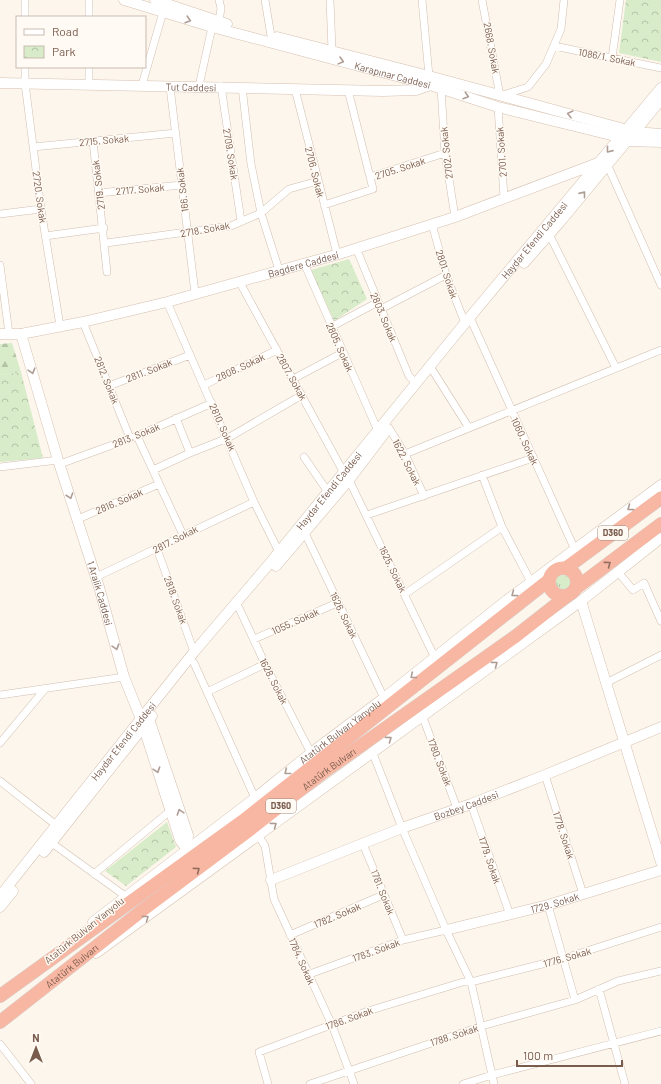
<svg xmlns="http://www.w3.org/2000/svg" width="661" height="1084" font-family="Barlow,sans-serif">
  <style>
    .grass { fill: url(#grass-tufts) }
    .forest { fill: url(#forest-firs) }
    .park { fill: url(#park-crowns) }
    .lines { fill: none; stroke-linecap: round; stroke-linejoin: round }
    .street-casing { stroke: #d1beb0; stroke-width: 8 }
    .secondary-casing { stroke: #d6c0b0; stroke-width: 11 }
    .highway-casing { stroke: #dad1cd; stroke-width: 14 }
    .street { stroke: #fff; stroke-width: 7 }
    .secondary { stroke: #fff; stroke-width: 10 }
    .highway { stroke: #f7b7a3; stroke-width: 13 }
    .oneway { stroke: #af9d94 }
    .oneway2 { stroke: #936e5e }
    .labels { text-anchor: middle; stroke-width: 3; stroke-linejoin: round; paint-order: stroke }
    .shield { fill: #fffaf3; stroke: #a28b7f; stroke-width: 1 }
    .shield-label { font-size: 9px; font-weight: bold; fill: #7a5c4d }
    .street-label { font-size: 10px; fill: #7a5c4d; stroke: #fffaf3 }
  </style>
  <defs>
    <pattern id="grass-tufts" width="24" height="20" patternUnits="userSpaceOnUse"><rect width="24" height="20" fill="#d8ecc9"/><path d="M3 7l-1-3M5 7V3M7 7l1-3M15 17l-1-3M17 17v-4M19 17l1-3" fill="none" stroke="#b4c2a5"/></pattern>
    <pattern id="forest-firs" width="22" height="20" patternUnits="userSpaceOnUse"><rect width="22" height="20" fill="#d8ecc9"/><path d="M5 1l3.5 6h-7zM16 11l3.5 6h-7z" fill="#b4c2a5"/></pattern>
    <pattern id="park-crowns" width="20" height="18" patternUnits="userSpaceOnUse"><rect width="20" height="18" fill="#d8ecc9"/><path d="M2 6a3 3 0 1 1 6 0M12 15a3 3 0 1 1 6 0" fill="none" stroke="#b4c2a5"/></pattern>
  </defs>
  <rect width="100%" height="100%" fill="#fdf6ec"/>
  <path class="grass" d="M555 583a8 8 0 1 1 16 0a8 8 0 1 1-16 0Z"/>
  <path class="forest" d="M12,343L21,372L0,375V344Z"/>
  <path class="park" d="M626,0H661V62L619,53Z
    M349,259L367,299L334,321L311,270Z
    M21,372L43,458L0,462V375Z
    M167,822L176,847L126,886L105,871Z"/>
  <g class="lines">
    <defs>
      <path id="street" d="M265,0L271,36
        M330,0L332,50
        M422,0L429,76
        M482,0L500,96L528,87L546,64L561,29L564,0
        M25,17V0
        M89,17V0
        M219,22L221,8L219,0
        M554,46L661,68
        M612,58L620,0
        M25,67V83L41,209L60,326
        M89,67V85
        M142,85L163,12
        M199,86L212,27
        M221,86L241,221
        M170,87L195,293
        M242,87L251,164L261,213L279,270
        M441,88L445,153L455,217
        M295,89L337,254
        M348,90L370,177
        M498,107L504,197
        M93,141L107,272
        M33,147L176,133
        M607,164L661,285
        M98,193L182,185
        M324,205L373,189L370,177L445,153
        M0,214L41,209
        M432,224L446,275L465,323
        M549,234L616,368
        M45,236L104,228
        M106,243L231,226L261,213L289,189L318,181
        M356,248L409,376L416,383
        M304,263L378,431
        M0,265L9,334
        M239,281L344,473
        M167,302L254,502L279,552
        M381,309L446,275
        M83,322L130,438
        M472,322L576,552
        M331,327L378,302
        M433,371L469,428
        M293,379L342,353
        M204,385L277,350
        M109,386L190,355
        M389,428L405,454L424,496
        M137,436L183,535
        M190,453L228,438L302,395
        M405,454L661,350
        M304,457L328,492
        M60,464L137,436L212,403
        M0,467L58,460
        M153,470L190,453L176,418
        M482,475L502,527L531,582
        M349,480L435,658
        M367,515L533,458
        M78,519L159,484
        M304,531L384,698
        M157,549L194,652
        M618,572L633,590L644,583L661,621
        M96,577L254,502
        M405,594L502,527
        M239,608L265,664L313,757
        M254,639L337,603
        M194,663L255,798
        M606,683L661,655
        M207,692L265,664
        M0,695L124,677
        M422,715L457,808
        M0,743L45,689
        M372,751L402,828L446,930L471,982L494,1084
        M545,775L583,894
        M0,781L56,825
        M471,804L510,915
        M256,832L265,846L274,899L332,1025L354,1084
        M49,841L128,898
        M363,844L403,940
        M94,874L170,811
        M548,905L575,1000
        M290,935L383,895
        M307,975L403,940L446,930
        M599,989L625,1084
        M0,1044L31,1084
        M268,1084L259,1052L368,1011L463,982H471L562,959L661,927
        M310,1084L482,1026L575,1000L618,981L661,971
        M463,1084L492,1075L661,1031"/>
      <g id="secondary">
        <path id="s1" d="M124,0L212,27L430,85L498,107L619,137L628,141L661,142"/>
        <path d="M155,0L227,24"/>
        <path d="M277,37L429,76L635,132L661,134"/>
        <path id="s2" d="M0,83L383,91L416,90L430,85"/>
        <path d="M524,263L560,222L661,100"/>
        <path id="s3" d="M0,334H21L83,322L167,302L339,254L455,217L598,163"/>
        <path id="s4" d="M21,334L58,460L99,587L124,677L141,719L180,840L187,850"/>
        <path d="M276,566L349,480L387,430"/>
        <path d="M581,601L661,862"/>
        <path d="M145,719H149L188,835L187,850"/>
        <path d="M44,852L152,716"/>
        <path id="s5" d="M271,880L402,828L471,804L545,775L661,727"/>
        <path id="s6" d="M0,896L194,652L270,563L465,323L661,88"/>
        <path d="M0,907L13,891"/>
        <path id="s7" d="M93,922L255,798L311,753L384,698L507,600L661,485"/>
        <path id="s8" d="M446,930L548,905L661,870"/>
        <path d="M96,953L581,601L661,538"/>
      </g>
      <g id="highway">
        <circle cx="563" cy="582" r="14"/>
        <path d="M566,568L661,498"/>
        <path d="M576,588L661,524"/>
        <path d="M0,996L244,820L549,580"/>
        <path id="s9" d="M0,1022L144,909L252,828L322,773L516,636L567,596"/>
      </g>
    </defs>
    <use href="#street" class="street-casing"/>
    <use href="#secondary" class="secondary-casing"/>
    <use href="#highway" class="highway-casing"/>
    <use href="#street" class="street"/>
    <use href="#secondary" class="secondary"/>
    <use href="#highway" class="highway"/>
  </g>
  <defs><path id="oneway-chevron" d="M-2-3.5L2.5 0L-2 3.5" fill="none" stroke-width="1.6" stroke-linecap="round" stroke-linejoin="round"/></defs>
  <g class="oneway">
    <use href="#oneway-chevron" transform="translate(188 20) rotate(17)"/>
    <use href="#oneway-chevron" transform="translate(341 61) rotate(15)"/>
    <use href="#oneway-chevron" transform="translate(466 96) rotate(18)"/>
    <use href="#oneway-chevron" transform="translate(570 114) rotate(-166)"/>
    <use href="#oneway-chevron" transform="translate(609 150) rotate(129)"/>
    <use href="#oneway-chevron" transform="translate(583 194) rotate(-51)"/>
    <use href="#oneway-chevron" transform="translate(32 371) rotate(74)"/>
    <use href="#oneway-chevron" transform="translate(70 496) rotate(71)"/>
    <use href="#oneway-chevron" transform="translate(630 508) rotate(144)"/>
    <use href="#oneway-chevron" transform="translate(514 594) rotate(143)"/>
    <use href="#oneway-chevron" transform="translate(116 647) rotate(74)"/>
    <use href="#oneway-chevron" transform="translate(495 664) rotate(-36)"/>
    <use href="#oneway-chevron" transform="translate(413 676) rotate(141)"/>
    <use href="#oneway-chevron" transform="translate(389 739) rotate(-36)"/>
    <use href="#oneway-chevron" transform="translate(157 770) rotate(72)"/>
    <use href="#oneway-chevron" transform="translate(287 772) rotate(141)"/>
    <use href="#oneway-chevron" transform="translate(180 812) rotate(-108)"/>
    <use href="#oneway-chevron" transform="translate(274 825) rotate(-37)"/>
    <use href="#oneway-chevron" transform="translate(146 918) rotate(-36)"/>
  </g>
  <g class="oneway2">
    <use href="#oneway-chevron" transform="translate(608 564) rotate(-37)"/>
    <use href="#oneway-chevron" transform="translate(197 870) rotate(-37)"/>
  </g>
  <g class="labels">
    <g class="shield">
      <rect x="598" y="526" width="30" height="14" rx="3"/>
      <rect x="266" y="799" width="30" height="14" rx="3"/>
    </g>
    <g class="shield-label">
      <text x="613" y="536">D360</text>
      <text x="281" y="809">D360</text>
    </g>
    <g class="street-label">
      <text transform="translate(492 48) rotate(80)" y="4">2668. Sokak</text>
      <text transform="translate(607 57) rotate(11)" y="4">1086/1. Sokak</text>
      <text dy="4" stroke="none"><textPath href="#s1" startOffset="279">Karapınar Caddesi</textPath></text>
      <text dy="4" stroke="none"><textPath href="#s2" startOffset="191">Tut Caddesi</textPath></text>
      <text transform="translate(104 140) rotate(-5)" y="4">2715. Sokak</text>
      <text transform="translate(501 152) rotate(-94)" y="4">2701. Sokak</text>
      <text transform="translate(446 153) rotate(-96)" y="4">2702. Sokak</text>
      <text transform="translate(231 154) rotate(81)" y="4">2709. Sokak</text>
      <text transform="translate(400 168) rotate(-18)" y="4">2705. Sokak</text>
      <text transform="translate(315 172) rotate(76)" y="4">2706. Sokak</text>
      <text transform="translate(98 185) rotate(-97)" y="4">2719. Sokak</text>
      <text transform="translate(140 189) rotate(-5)" y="4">2717. Sokak</text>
      <text transform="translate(182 190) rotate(-97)" y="4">166. Sokak</text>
      <text transform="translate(40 197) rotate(82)" y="4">2720. Sokak</text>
      <text transform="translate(205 229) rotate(-10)" y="4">2718. Sokak</text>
      <text dy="4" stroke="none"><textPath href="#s6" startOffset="846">Haydar Efendi Caddesi</textPath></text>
      <text dy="4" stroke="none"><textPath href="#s3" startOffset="312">Bagdere Caddesi</textPath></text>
      <text transform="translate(447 274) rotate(72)" y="4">2801. Sokak</text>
      <text transform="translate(384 317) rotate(67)" y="4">2803. Sokak</text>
      <text transform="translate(340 347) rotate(66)" y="4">2805. Sokak</text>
      <text transform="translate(240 367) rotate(-25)" y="4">2808. Sokak</text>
      <text transform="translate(149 370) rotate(-21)" y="4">2811. Sokak</text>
      <text transform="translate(292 377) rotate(61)" y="4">2807. Sokak</text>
      <text transform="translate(107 380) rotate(68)" y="4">2812. Sokak</text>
      <text transform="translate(223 427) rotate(66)" y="4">2810. Sokak</text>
      <text transform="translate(136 435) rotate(-22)" y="4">2813. Sokak</text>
      <text transform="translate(525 441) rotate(65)" y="4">1060. Sokak</text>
      <text transform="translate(407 462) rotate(63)" y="4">1622. Sokak</text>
      <text dy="4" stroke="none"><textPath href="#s6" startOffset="522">Haydar Efendi Caddesi</textPath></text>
      <text transform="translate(119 501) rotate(-23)" y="4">2816. Sokak</text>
      <text transform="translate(175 539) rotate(-27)" y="4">2817. Sokak</text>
      <text transform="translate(393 569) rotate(64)" y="4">1625. Sokak</text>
      <text dy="4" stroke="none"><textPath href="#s4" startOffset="271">1 Aralik Caddesi</textPath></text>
      <text transform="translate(176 600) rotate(70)" y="4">2818. Sokak</text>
      <text transform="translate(344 615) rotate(64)" y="4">1626. Sokak</text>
      <text transform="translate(295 621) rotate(-24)" y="4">1055. Sokak</text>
      <text transform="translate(274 681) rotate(63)" y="4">1628. Sokak</text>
      <text dy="4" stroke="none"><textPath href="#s7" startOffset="312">Atatürk Bulvarı Yanyolu</textPath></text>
      <text dy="4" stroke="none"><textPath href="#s6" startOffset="198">Haydar Efendi Caddesi</textPath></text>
      <text transform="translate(440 762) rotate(69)" y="4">1780. Sokak</text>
      <text dy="4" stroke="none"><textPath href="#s9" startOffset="415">Atatürk Bulvarı</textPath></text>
      <text dy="4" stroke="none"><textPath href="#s5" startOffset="209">Bozbey Caddesi</textPath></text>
      <text transform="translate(564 835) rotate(72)" y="4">1778. Sokak</text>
      <text transform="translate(490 860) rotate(71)" y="4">1779. Sokak</text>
      <text transform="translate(383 892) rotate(68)" y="4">1781. Sokak</text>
      <text dy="4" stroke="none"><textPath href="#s8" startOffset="112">1729. Sokak</textPath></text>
      <text transform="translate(337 915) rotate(-23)" y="4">1782. Sokak</text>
      <text transform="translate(84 930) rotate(-39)" y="4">Atatürk Bulvarı Yanyolu</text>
      <text transform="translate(376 950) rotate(-20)" y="4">1783. Sokak</text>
      <text transform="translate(567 957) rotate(-16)" y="4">1776. Sokak</text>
      <text transform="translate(302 961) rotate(66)" y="4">1784. Sokak</text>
      <text dy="4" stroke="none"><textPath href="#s9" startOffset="91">Atatürk Bulvarı</textPath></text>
      <text transform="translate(349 1018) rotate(-20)" y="4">1786. Sokak</text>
      <text transform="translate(454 1035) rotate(-18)" y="4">1788. Sokak</text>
    </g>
  </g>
  <rect x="16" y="16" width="130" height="52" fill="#fffaf3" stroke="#cabbb1"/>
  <rect x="24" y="29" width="20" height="6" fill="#ffffff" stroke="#cabbb1"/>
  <text x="52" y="36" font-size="12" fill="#7a5c4d">Road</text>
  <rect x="24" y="46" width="20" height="12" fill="url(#park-crowns)" stroke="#cabbb1"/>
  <text x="52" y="56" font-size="12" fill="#7a5c4d">Park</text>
  <g transform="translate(36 1048)" stroke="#fffaf3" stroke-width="3" paint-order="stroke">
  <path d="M0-3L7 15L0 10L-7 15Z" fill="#7a5c4d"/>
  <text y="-6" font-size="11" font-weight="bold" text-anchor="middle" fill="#7a5c4d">N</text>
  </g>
  <path d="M517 1060v6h105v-6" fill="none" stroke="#7a5c4d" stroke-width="2"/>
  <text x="523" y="1060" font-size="12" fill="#7a5c4d" stroke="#fffaf3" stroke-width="3" paint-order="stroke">100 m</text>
</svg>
